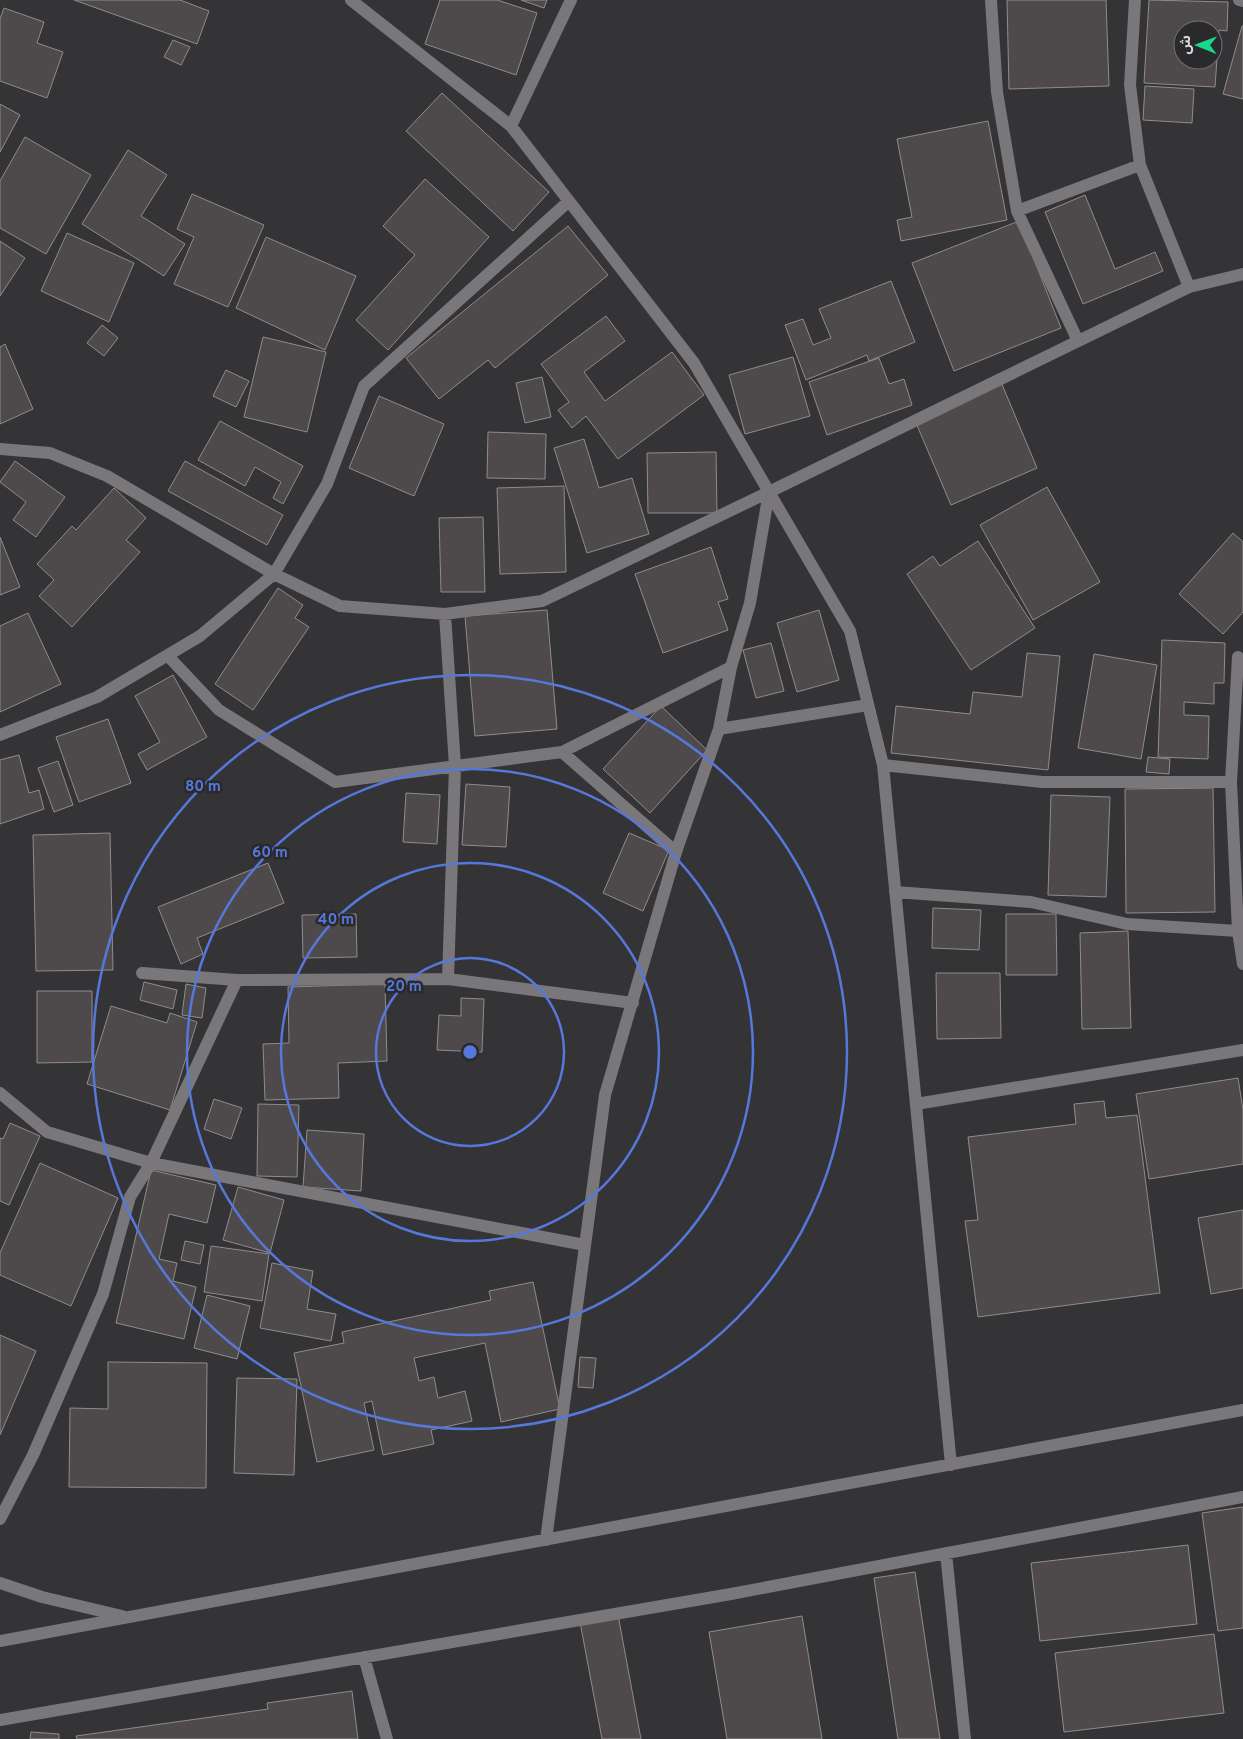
<svg xmlns="http://www.w3.org/2000/svg" width="1243" height="1739" font-family="Overpass,'Noto Sans Arabic',sans-serif">
  <style>
    .building { fill: #4e4a4b; stroke: #908c8d; fill-rule: evenodd }
    .lines { fill: none; stroke-linecap: round; stroke-linejoin: round }
    .minor { stroke: #79777a; stroke-width: 12 }
    .ring { fill: none; stroke: #5678da; stroke-width: 2.5 }
    .centre { fill: #5678da; stroke: #2a292c; stroke-width: 2.5 }
    .ring-label { font-size: 15px; text-anchor: middle; font-weight: bold; fill: #5678da; stroke: #2a292c; stroke-width: 5; stroke-linejoin: round; paint-order: stroke }
  </style>
  <rect width="100%" height="100%" fill="#343336"/>
  <path class="building" d="M74,0H180L209,11L197,44Z
    M440,0H497L537,13L516,75L425,44Z
    M521,0H547L544,8Z
    M1007,0H1106L1109,86L1009,89Z
    M1149,0L1228,2L1227,31L1219,30L1215,87L1144,83ZM1183,30H1213V60H1183Z
    M4,8L44,22L37,43L63,52L47,98L0,81V19Z
    M1242,26H1243V99L1223,94Z
    M173,40L190,47L181,65L164,57Z
    M1145,86L1194,89L1192,123L1143,120Z
    M442,93L549,192L513,231L406,131Z
    M0,104L20,115L0,152Z
    M988,121L1007,220L901,241L897,220L912,217L897,139Z
    M25,137L91,175L46,254L0,228V181Z
    M128,150L167,175L141,216L185,244L164,276L82,224Z
    M425,179L489,237L388,350L356,320L415,255L383,226Z
    M192,194L264,225L228,307L174,284L194,237L177,229Z
    M1085,195L1115,269L1155,252L1163,271L1083,304L1045,212Z
    M1019,221L1061,328L954,371L912,263Z
    M568,226L608,275L495,368L488,360L439,399L406,358Z
    M67,233L134,263L109,322L41,291Z
    M266,237L356,276L325,350L236,308Z
    M0,241L25,258L0,296Z
    M891,281L915,342L869,361L867,355L806,380L785,325L803,319L813,345L831,338L819,309Z
    M606,316L625,341L584,372L605,401L672,352L704,395L618,459L586,416L572,428L558,410L569,402L541,364Z
    M102,325L118,338L104,356L87,343Z
    M263,337L326,352L307,432L244,417Z
    M5,344L33,409L0,424V347Z
    M793,357L810,416L745,434L729,375Z
    M879,358L889,384L904,379L912,405L827,435L809,382Z
    M226,370L249,381L236,407L213,396Z
    M542,377L551,417L525,423L516,383Z
    M1001,382L1037,468L951,505L916,423Z
    M379,396L444,424L414,496L349,468Z
    M220,421L303,466L283,504L273,498L281,482L255,467L245,486L198,460Z
    M488,432L546,434L545,479L487,478Z
    M584,439L599,488L632,478L649,534L587,553L554,448Z
    M716,452L717,513H648L647,453Z
    M15,461L65,497L36,537L13,520L26,502L0,482Z
    M185,461L283,515L267,545L168,491Z
    M564,486L566,572L500,574L497,488Z
    M1047,487L1100,582L1033,620L980,525Z
    M114,488L146,518L126,540L140,552L72,627L39,596L54,580L37,564L72,526L76,530Z
    M483,517L485,592H441L439,518Z
    M1233,533L1243,542V612L1223,634L1179,594Z
    M0,537L20,587L0,595Z
    M978,541L1035,628L971,670L907,574L933,556L940,566Z
    M711,547L728,599L718,602L728,630L663,653L635,574Z
    M278,588L303,605L295,618L309,627L253,710L215,684Z
    M547,610L557,729L475,736L465,616Z
    M819,610L839,680L797,692L777,623Z
    M28,613L61,684L0,712V626Z
    M1162,640L1225,643L1224,683H1214V704L1184,702V715L1209,716L1208,759L1158,757Z
    M771,643L784,691L756,698L743,650Z
    M1027,653L1060,656L1048,770L891,753L896,706L970,714L973,692L1022,697Z
    M1094,654L1157,665L1141,759L1078,748Z
    M173,675L207,737L147,770L138,754L160,742L135,696Z
    M661,706L707,750L650,813L603,769Z
    M108,719L131,783L79,802L56,737Z
    M19,755L29,793L39,790L44,809L0,824V760Z
    M1148,757L1170,759L1169,774L1146,772Z
    M58,761L73,805L54,812L38,768Z
    M466,784L510,787L506,847L462,845Z
    M1213,788L1215,912L1126,913L1125,789Z
    M406,793L440,795L437,844L403,842Z
    M1051,795L1110,797L1106,897L1048,895Z
    M110,833L113,970L36,971L33,835Z
    M629,833L669,850L643,911L603,893Z
    M268,863L284,903L197,938L203,954L181,964L158,907Z
    M933,908L981,910L979,950L932,948Z
    M356,914L357,957L303,958L302,915Z
    M1006,914H1056L1057,975H1006Z
    M1128,931L1131,1028L1082,1029L1080,933Z
    M936,973H1000L1001,1038L937,1039Z
    M144,982L177,990L173,1009L140,1000Z
    M186,984L206,988L202,1018L182,1015Z
    M385,984L387,1061L338,1063L339,1098L265,1100L263,1044L289,1043L288,987Z
    M37,991H92V1062L37,1063Z
    M461,998L484,999L482,1052L437,1050L439,1015L461,1016Z
    M111,1006L167,1023L170,1013L197,1022L170,1110L87,1084Z
    M1238,1078L1243,1110V1164L1149,1179L1136,1094Z
    M214,1099L242,1108L231,1139L204,1129Z
    M1104,1101L1106,1118L1137,1115L1160,1293L978,1317L965,1221L978,1220L968,1137L1076,1124L1074,1104Z
    M258,1104L299,1105L297,1177L257,1176Z
    M10,1123L40,1136L9,1205L0,1201V1138L3,1139Z
    M307,1130L364,1134L361,1191L303,1187Z
    M40,1163L118,1198L71,1306L0,1275V1253Z
    M151,1170L216,1185L207,1223L169,1214L159,1259L177,1263L173,1281L196,1287L184,1339L116,1323Z
    M238,1187L284,1200L270,1253L223,1240Z
    M1243,1210V1288L1211,1294L1198,1218Z
    M185,1241L204,1245L200,1264L181,1260Z
    M211,1246L269,1254L262,1301L204,1292Z
    M272,1263L313,1271L307,1309L336,1314L331,1341L260,1328Z
    M533,1282L560,1409L501,1422L485,1343L414,1358L419,1381L434,1377L438,1398L465,1391L472,1421L431,1430L434,1444L383,1455L372,1401L364,1403L374,1450L317,1462L294,1353L344,1343L342,1332L491,1300L489,1291Z
    M207,1295L250,1306L237,1359L194,1348Z
    M0,1335L36,1351L0,1435Z
    M580,1357L596,1358L593,1388L578,1387Z
    M108,1362L207,1363L206,1488L69,1487L70,1408L108,1409Z
    M237,1378L297,1379L294,1475L234,1473Z
    M1243,1507V1628L1218,1631L1202,1513Z
    M1188,1545L1197,1624L1040,1641L1031,1563Z
    M915,1572L940,1739H898L874,1578Z
    M618,1615L641,1739H602L580,1622Z
    M802,1616L822,1739H727L709,1632Z
    M1214,1634L1224,1713L1064,1732L1055,1653Z
    M352,1691L358,1739H77L76,1736L268,1709L267,1703Z
    M31,1732L59,1734V1739H30Z"/>
  <g class="lines">
    <path class="minor" d="M351,0L511,126L694,363L769,492L750,603L731,667L719,729L676,852L605,1095L546,1540
      M991,0L997,92L1017,211L1078,341
      M1135,0L1130,85L1140,165L1189,287
      M1239,0L1243,1
      M511,126L571,0
      M569,201L364,386L327,484L274,574L340,606L445,614L542,601L769,492
      M1017,211L1140,165
      M0,449L50,453L107,476L274,574L200,636L97,697L0,735
      M445,614L455,766L448,979
      M168,656L219,710L335,782L562,752L731,667
      M719,729L868,705
      M562,752L676,852
      M883,765L1042,782H1231
      M895,892L1031,902L1127,924L1238,931L1231,782L1238,657
      M1243,929L1238,931L1243,964
      M142,973L237,980
      M0,1093L47,1132L151,1163L585,1245
      M916,1104L1243,1050
      M951,1465L883,765L850,631L769,492L1189,287L1243,274
      M0,1519L33,1455L103,1294L130,1197L151,1163L237,980L448,979L633,1003
      M946,1553L965,1739
      M0,1583L42,1597L122,1616
      M0,1641L1243,1410
      M364,1657L387,1739
      M0,1720L731,1594L1243,1497"/>
  </g>
  <g class="ring">
    <circle cx="470" cy="1052" r="94"/>
    <circle cx="470" cy="1052" r="189"/>
    <circle cx="470" cy="1052" r="283"/>
    <circle cx="470" cy="1052" r="377"/>
  </g>
  <circle cx="470" cy="1052" r="8" class="centre"/>
  <g class="ring-label">
    <text x="203" y="791">80 m</text>
    <text x="270" y="857">60 m</text>
    <text x="336" y="924">40 m</text>
    <text x="404" y="991">20 m</text>
  </g>
  <g transform="translate(1198 45) rotate(271)"><circle r="24" fill="#2a292c" stroke="#717073"/>
  <path d="M0-4L9 19L0 12L-9 19Z" fill="#19d989"/>
  <text y="-8" font-size="14" font-weight="bold" text-anchor="middle" fill="#dcdbdd">ش</text>
  </g>
</svg>
